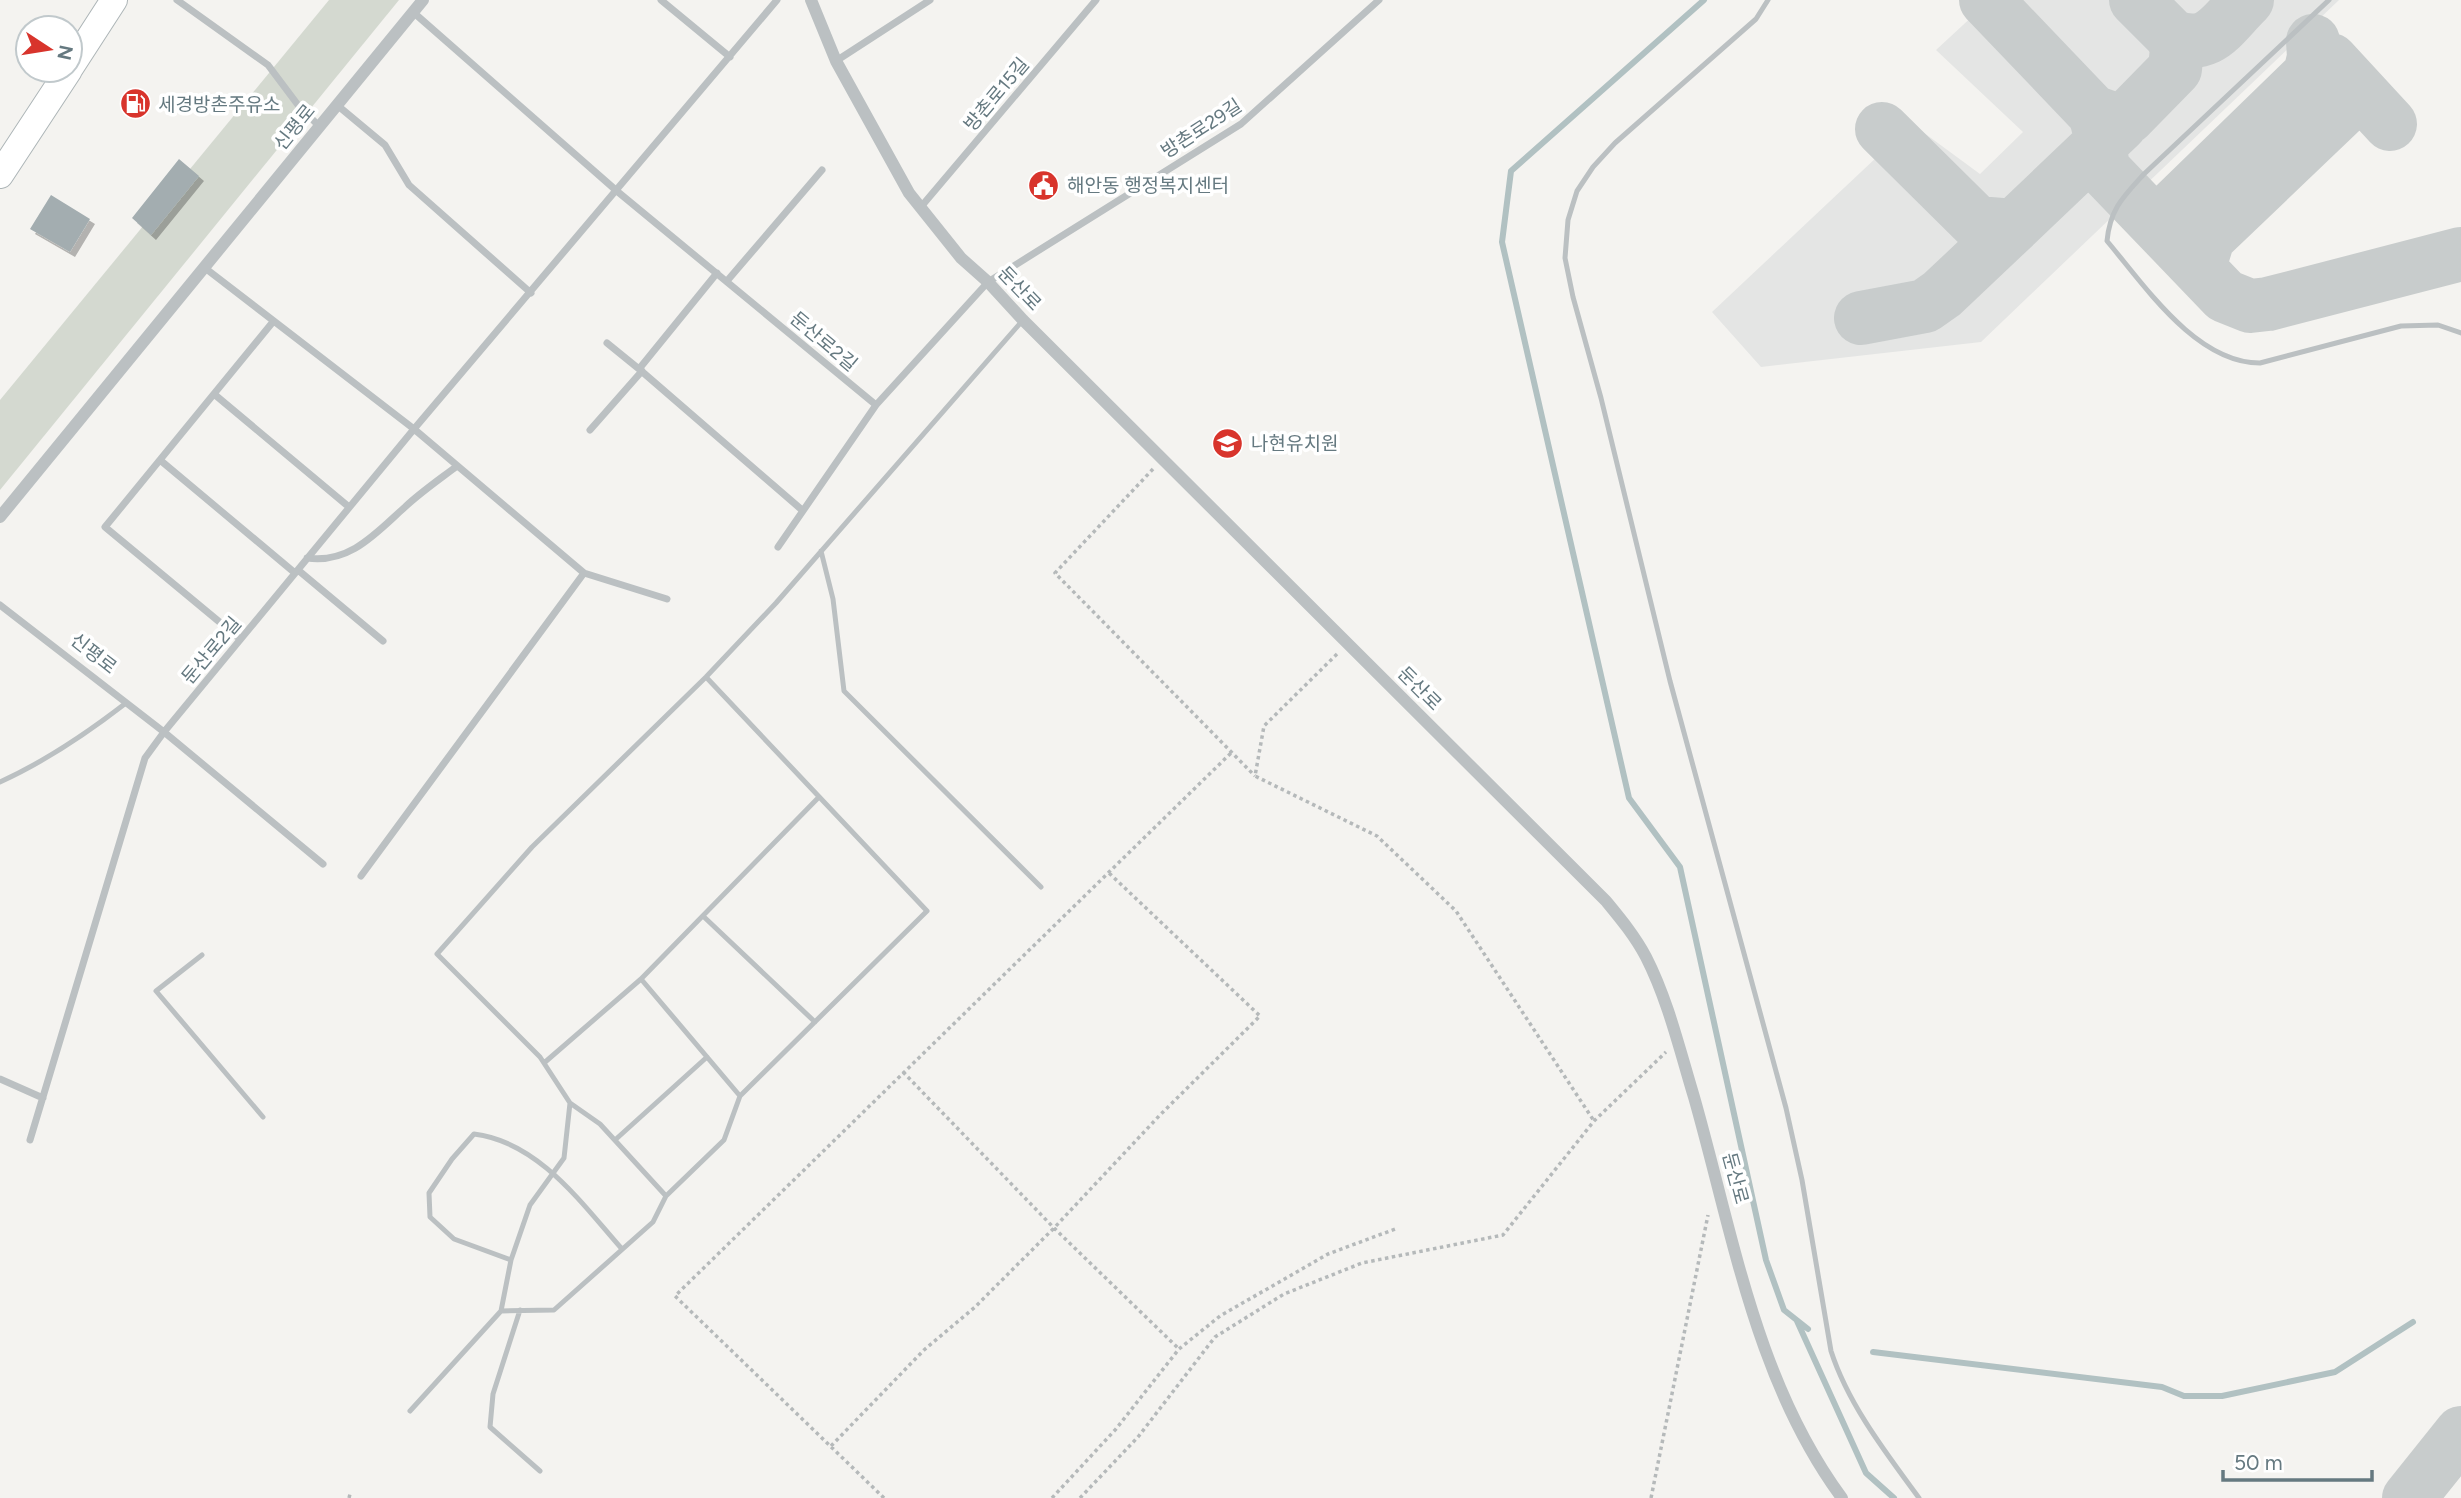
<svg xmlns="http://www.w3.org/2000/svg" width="2461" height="1498" font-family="Figtree,'Noto Sans KR',sans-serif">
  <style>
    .built { fill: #e4e5e4 }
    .green { fill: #d4d9d0 }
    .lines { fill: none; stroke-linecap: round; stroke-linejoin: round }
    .stream { stroke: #b1c1c2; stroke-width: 6 }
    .taxiway { stroke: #c8cccc; stroke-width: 54 }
    .building { fill: #a3adb0; filter: url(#shadow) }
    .secondary-casing { stroke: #adb5b7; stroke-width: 28 }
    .path { stroke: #b5b9ba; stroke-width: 3.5; stroke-dasharray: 3.5 3.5; stroke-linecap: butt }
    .service { stroke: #bbc0c2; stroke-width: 5 }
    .minor { stroke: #bbc0c2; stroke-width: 7 }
    .tertiary { stroke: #bbc0c2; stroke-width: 12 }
    .secondary { stroke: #fff; stroke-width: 26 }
    .labels { text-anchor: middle; stroke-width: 7; stroke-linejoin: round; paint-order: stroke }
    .street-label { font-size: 19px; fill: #657980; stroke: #fff }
    .poi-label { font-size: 19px; fill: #657980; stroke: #fff; text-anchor: start }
  </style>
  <defs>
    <filter id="shadow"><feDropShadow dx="5" dy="5" stdDeviation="0" flood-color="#0004"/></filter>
  </defs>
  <rect width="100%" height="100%" fill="#f4f3f0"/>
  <path class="built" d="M1990,0H2339L1981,342L1761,367L1712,312L1912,124L1980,174L2023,132L1936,50Z"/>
  <path class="green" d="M329,0H399L0,490V400Z"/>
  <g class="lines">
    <path class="stream" d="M1704,0L1511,171L1502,242L1629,798L1680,867L1766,1260L1784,1310L1808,1329
      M1797,1321L1866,1473L1894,1498
      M1873,1352L2162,1387L2184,1396H2222L2335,1372L2413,1322"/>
    <path class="taxiway" d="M1986,0L2093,112C2105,132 2096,151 2105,171L2225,296L2250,306L2268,304L2461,254
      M2172,36C2210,52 2222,24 2247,0
      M2331,60L2390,124
      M2093,112L2113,119L2128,117L2175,69L2177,48L2172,36L2136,0
      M1882,129L1977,223L2014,226L2120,125
      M2166,234L2165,221L2172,208L2310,74L2314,57L2313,41
      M2203,273L2201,261L2208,238L2343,109L2349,88L2343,73
      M1861,318L1925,306L1942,294L2014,226
      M2409,1498L2461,1433"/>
  </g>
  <path class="building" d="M179,159L199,176L151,235L132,218Z
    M51,195L90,219L70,252L30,229Z"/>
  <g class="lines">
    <defs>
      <path id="secondary" d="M70,68L114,0
        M0,175L69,70"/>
    </defs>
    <use href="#secondary" class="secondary-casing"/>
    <path class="path" d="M1153,469L1055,573L1255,776
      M1337,654L1264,726L1255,776L1377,836L1456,911L1594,1121
      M903,1072L1054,1228L1179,1349
      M831,1446L924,1350L975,1307L1054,1228L1160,1115L1260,1016L1109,873
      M349,1498L350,1494
      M884,1498L675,1296L1232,752
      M1052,1498L1116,1429L1179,1349L1220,1316L1328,1254L1398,1228
      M1080,1498L1138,1437L1215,1337L1284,1294L1362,1263L1503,1235L1594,1121L1666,1052
      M1651,1498L1708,1215"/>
    <path class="service" d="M1768,0L1756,19L1615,143L1593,167L1577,191L1568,220L1565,258L1573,297L1601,398L1670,681L1786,1108L1802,1180L1831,1351C1848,1404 1886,1453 1919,1498
      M2329,0L2144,174C2123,197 2110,209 2107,241C2145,286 2196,363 2260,363L2401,326L2438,325L2461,333
      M821,551L833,599L844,691L1041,887
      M0,782C46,761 86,734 126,703
      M703,916L815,1022
      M202,955L156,991L263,1117
      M641,979L819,797
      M544,1063L641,979L740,1096
      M570,1103L600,1124L666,1196
      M615,1140L707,1057
      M511,1260L454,1239L430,1217L429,1193L452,1159L474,1134C539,1142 582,1204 622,1249
      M520,1310L493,1394L490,1427L540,1471
      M501,1311L554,1310L653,1222L666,1196L724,1140L740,1096L927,911L706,677
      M410,1411L501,1311L511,1260L530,1205L564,1158L570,1103L540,1057L437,954L532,847L706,677L776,603L1023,320"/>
    <path class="minor" d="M177,0L268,65L298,105L319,126
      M661,0L730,57
      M413,12L618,192L876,405
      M836,61L930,0
      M337,105L385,145L409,185L531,293
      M920,208L1096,0
      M205,268L414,429L584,573L667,599
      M727,281L822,170
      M607,343L639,369L717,273
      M639,369L802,510
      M214,394L349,507
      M590,430L642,371
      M160,460L295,573
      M778,547L876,405L988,282L1241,124L1379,0
      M307,558C350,564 376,533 405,507C421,492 440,479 457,466
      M298,570L383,641
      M0,605L164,732L323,864
      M240,639L105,527L272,323
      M361,876L584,573
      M0,1079L43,1098
      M30,1140L145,758L164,732L414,429L777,0"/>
    <path class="tertiary" d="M811,0L836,61L909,193L961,258L988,282L1023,320L1606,901C1620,918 1635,936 1646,957C1668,1000 1680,1051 1694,1097C1733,1234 1756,1382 1842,1498
      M0,517L423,0"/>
    <use href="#secondary" class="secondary"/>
  </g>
  <defs>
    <symbol id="fuel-disc" viewBox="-11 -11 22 22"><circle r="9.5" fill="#d8342c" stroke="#fff"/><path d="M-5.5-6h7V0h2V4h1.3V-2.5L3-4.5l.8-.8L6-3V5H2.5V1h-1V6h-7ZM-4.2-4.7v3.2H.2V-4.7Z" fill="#fff"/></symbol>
    <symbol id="civic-disc" viewBox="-11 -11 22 22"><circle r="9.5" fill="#d8342c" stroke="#fff"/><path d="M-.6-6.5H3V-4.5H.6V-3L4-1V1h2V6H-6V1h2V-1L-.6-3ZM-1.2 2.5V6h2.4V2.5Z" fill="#fff"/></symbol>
    <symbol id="school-disc" viewBox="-11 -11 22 22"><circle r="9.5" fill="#d8342c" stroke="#fff"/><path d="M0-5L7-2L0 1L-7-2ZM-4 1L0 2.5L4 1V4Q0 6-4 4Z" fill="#fff"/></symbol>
  </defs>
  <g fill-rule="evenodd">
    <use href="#fuel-disc" x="118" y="86" width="35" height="35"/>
    <use href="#civic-disc" x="1026" y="168" width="35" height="35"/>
    <use href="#school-disc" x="1210" y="426" width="35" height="35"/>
  </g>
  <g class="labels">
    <g class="street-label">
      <text transform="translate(996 94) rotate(-50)" y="7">방촌로15길</text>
      <text transform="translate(294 127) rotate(-51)" y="7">신평로</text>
      <text transform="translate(1201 128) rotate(-33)" y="7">방촌로29길</text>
      <text transform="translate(1020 288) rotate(46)" y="7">둔산로</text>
      <text transform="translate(824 341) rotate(40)" y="7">둔산로2길</text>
      <text transform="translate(211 650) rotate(-50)" y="7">둔산로2길</text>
      <text transform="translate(94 653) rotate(38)" y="7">신평로</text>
      <text transform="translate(1420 688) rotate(45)" y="7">둔산로</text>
      <text transform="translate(1736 1178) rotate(75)" y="7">둔산로</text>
    </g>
    <g class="poi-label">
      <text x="158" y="111">세경방촌주유소</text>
      <text x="1067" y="192">해안동 행정복지센터</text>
      <text x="1251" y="450">나현유치원</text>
    </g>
  </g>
  <g transform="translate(49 49) rotate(102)"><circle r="33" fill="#ffffff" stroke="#c1c9cc" stroke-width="2"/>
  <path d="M0-5L12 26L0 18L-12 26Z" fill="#d8342c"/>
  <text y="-10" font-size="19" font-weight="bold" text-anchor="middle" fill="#657980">N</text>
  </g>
  <path d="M2223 1470v10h149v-10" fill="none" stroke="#657980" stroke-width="3.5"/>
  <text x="2234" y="1470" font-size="21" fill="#657980" stroke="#ffffff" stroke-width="5" paint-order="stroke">50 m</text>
</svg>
